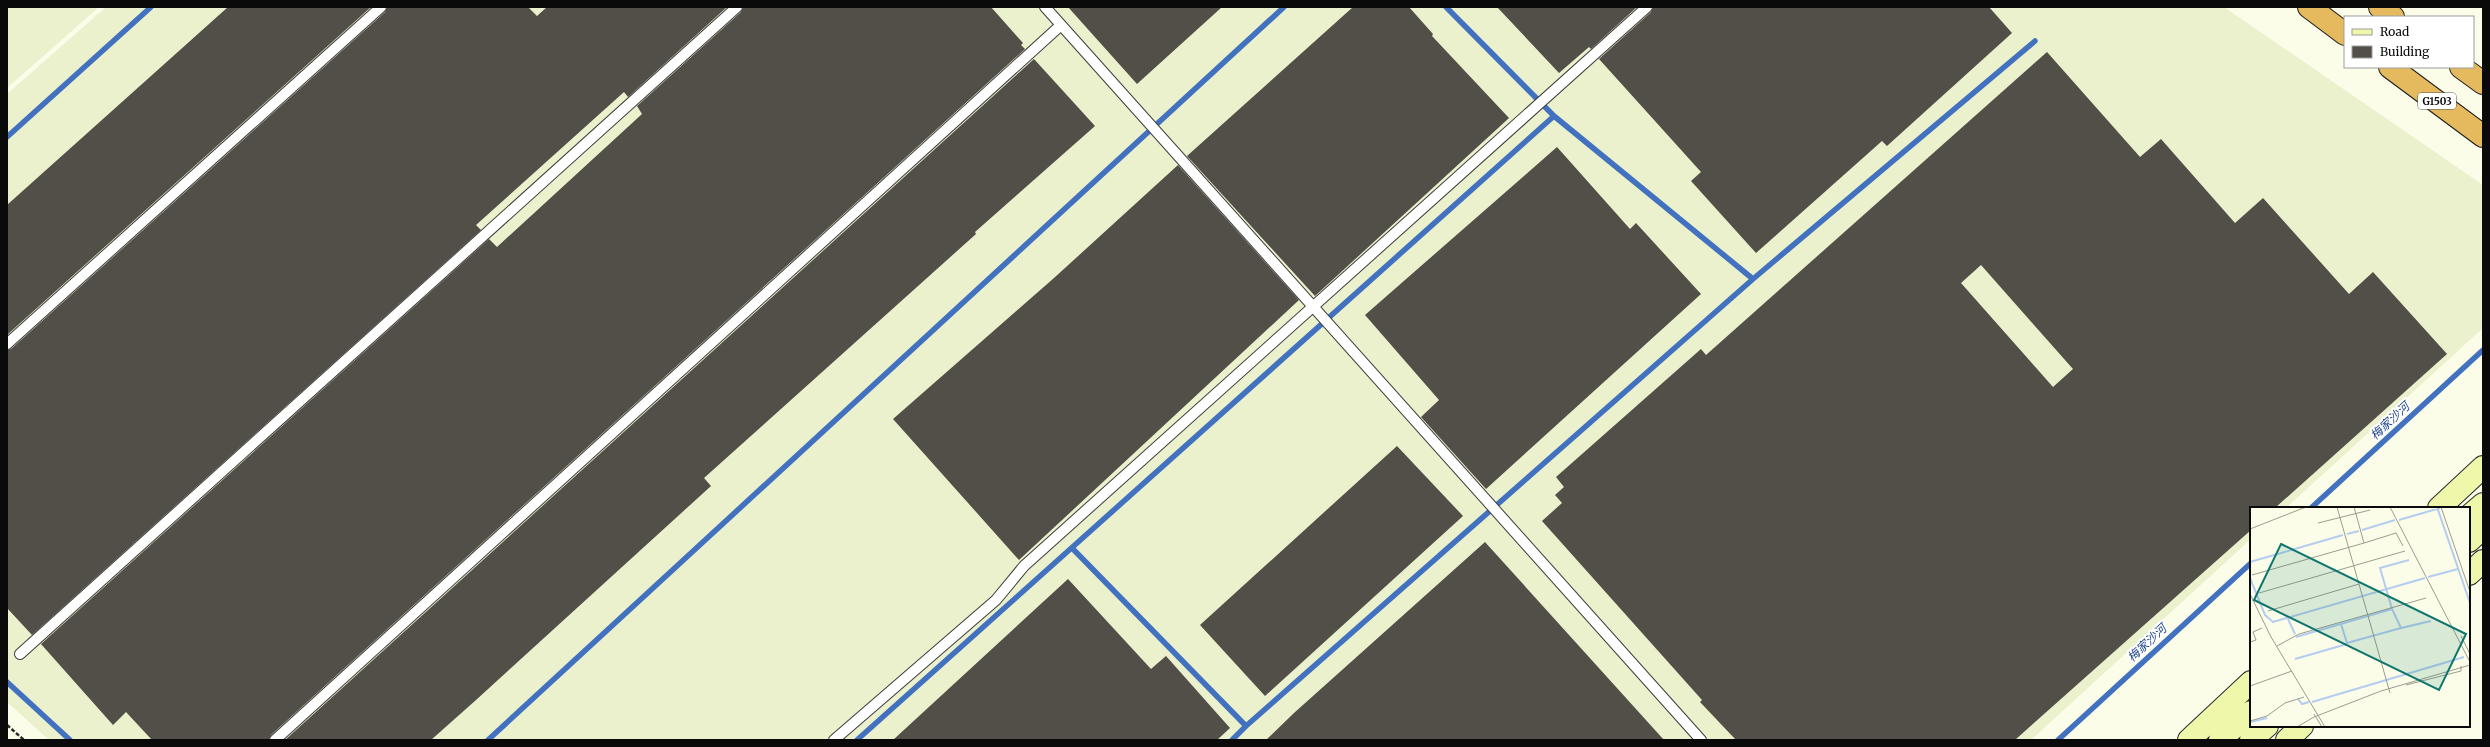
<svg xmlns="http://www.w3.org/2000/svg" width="2490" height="747" font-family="Merriweather,'Noto Sans SC',serif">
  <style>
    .farmland { fill: #ebf0cd }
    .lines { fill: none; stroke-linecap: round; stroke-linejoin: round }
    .stream { stroke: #4272bf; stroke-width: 5.5 }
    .building { fill: #524e48; fill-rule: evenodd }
    .lane-casing { stroke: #3d3d3d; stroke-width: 12 }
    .secondary-casing { stroke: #2c2c2c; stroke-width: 24 }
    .highway-casing { stroke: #1b1b1b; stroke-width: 24 }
    .path { stroke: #2c2c2c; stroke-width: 2.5; stroke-dasharray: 4 2; stroke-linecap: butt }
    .lane { stroke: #fff; stroke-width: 10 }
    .secondary { stroke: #eff7ab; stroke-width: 22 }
    .highway { stroke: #e5ba5f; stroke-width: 22 }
    .labels { text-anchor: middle; stroke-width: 4; stroke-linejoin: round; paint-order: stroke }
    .shield { fill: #fff; stroke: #545454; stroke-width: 1 }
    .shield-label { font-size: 10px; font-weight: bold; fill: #0a0a0a }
    .water-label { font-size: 12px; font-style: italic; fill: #21478e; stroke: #fff }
    .inset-river { fill: none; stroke: #b3ccef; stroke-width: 2 }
    .inset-road { fill: none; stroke: #9b9c90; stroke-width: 1 }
    .view { fill: #0f766e; fill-opacity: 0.15; stroke: #0f766e; stroke-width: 2 }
    .inset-edge { fill: none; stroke: #0a0a0a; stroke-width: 2 }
  </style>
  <rect width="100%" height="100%" fill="#fcfde9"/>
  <path class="farmland" d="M7,7H99L7,88Z
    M106,7H2224L2483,185V328L2286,508H2251V539L2031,740H49L7,702V94Z"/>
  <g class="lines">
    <path class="stream" d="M1446,7L1554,116L1753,279L2035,41
      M7,137L151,7
      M2311,508L2483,350
      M1072,548L1246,726L1753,279
      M7,682L70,740
      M488,740L1284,7
      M857,740L1554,116
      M1232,740L1246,726
      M2058,740L2251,563"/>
  </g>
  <path class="building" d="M228,7H371L7,335V205Z
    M387,7H528L537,16L547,7H727L628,97L624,92L476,225L481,230L32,635L7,608V350L11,349L385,12Z
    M743,7H991L1023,43L1021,45L1025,49L271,735L269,740H152L126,712L113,725L41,644L489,239L497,247L642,114L637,106L741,12Z
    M1068,7H1222L1137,84Z
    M1353,7H1409L1433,34L1432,36L1509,118L1315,296L1187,156Z
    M1497,7H1637L1591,49L1589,47L1559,73Z
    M1653,7H1989L2012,33L1887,146L1882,141L1756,253L1691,181L1701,172L1599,59L1651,12Z
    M2047,52L2140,157L2161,139L2235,223L2263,198L2349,294L2373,272L2447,354L2275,508H2251V530L2015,740H1736L1700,702L1702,700L1542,521L1562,503L1555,495L1564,487L1556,477L1701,349L1706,355ZM1981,265L2073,369L2053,387L1961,283Z
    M1034,59L1095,126L975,232L976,234L704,478L711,486L476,700L431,740H285Z
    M1557,147L1630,229L1636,223L1701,294L1486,489L1421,417L1439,400L1365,315Z
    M1178,165L1299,300L1019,560L893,419L1054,278Z
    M1397,446L1463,516L1265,696L1200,625Z
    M1485,542L1664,740H1266L1294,713Z
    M1068,579L1151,669L1166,656L1230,728L1217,740H893Z"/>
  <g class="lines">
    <defs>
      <path id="lane" d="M1045,7L1701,740
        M7,344L381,7
        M20,654L737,7
        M275,740L1061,25
        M834,740L996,600L1024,566L1647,7"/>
      <path id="secondary" d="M2439,508L2483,467
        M2469,516L2483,504
        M2469,541L2483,528
        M2469,574L2483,561
        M2189,740L2251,682
        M2220,740L2251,712
        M2251,740L2267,726
        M2287,740L2302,726"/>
      <path id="highway" d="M2309,7L2345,34
        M2380,7L2393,17
        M2390,67L2483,136
        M2461,67L2483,83"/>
    </defs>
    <use href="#lane" class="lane-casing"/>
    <use href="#secondary" class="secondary-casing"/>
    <use href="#highway" class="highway-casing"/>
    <path class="path" d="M7,725L24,740"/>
    <use href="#lane" class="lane"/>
    <use href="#secondary" class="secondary"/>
    <use href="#highway" class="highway"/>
  </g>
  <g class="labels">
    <rect class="shield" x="2418" y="93" width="38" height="16" rx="3"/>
    <g class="shield-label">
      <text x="2437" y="105">G1503</text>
    </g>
    <g class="water-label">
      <text transform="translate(2390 421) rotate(-43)" y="4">梅家沙河</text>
      <text transform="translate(2147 643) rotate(-43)" y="4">梅家沙河</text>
    </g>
  </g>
  <g transform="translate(2250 507)">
    <rect width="220" height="220" fill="#fcfde9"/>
    <path class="inset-river" d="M187,0L220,96M149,13L190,1M112,23L145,13M97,27L109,24M159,53L130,61L142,102L151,121L181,114M0,55L93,28M178,70L208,62M0,71L15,108L23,115L175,71M38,112L45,127M91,117L97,136L151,121M46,130L142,102M45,152L97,137M48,192L52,197L59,195M62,195L214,150M0,215L17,211"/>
    <path class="inset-road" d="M87,0L140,186M140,0L220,155M191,0L220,85M68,16L120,3M0,22L56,0M114,36L146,26L153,39M2,68L114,36L104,0M9,86L155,44M0,87L21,130L75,220M18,104L109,77M211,129L220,147M0,135L6,133L3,125L12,121M27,139L49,127L176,91M156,178L211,164V159M0,179L42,164M64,207L72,220M0,214L17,209L35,196L54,190M47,220L64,210L131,184L220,158"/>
    <path class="view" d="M31,37L216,127L189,183L4,93Z"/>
    <rect width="220" height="220" class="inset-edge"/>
  </g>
  <rect width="2490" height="747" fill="none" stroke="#0a0a0a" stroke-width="16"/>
  <rect x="2344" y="16" width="130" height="52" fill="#ffffff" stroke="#9d9d9d"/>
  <rect x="2352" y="29" width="20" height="6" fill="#eff7ab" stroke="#9d9d9d"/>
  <text x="2380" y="36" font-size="12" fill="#0a0a0a">Road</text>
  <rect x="2352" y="46" width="20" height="12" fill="#524e48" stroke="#9d9d9d"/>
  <text x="2380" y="56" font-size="12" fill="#0a0a0a">Building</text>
</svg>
